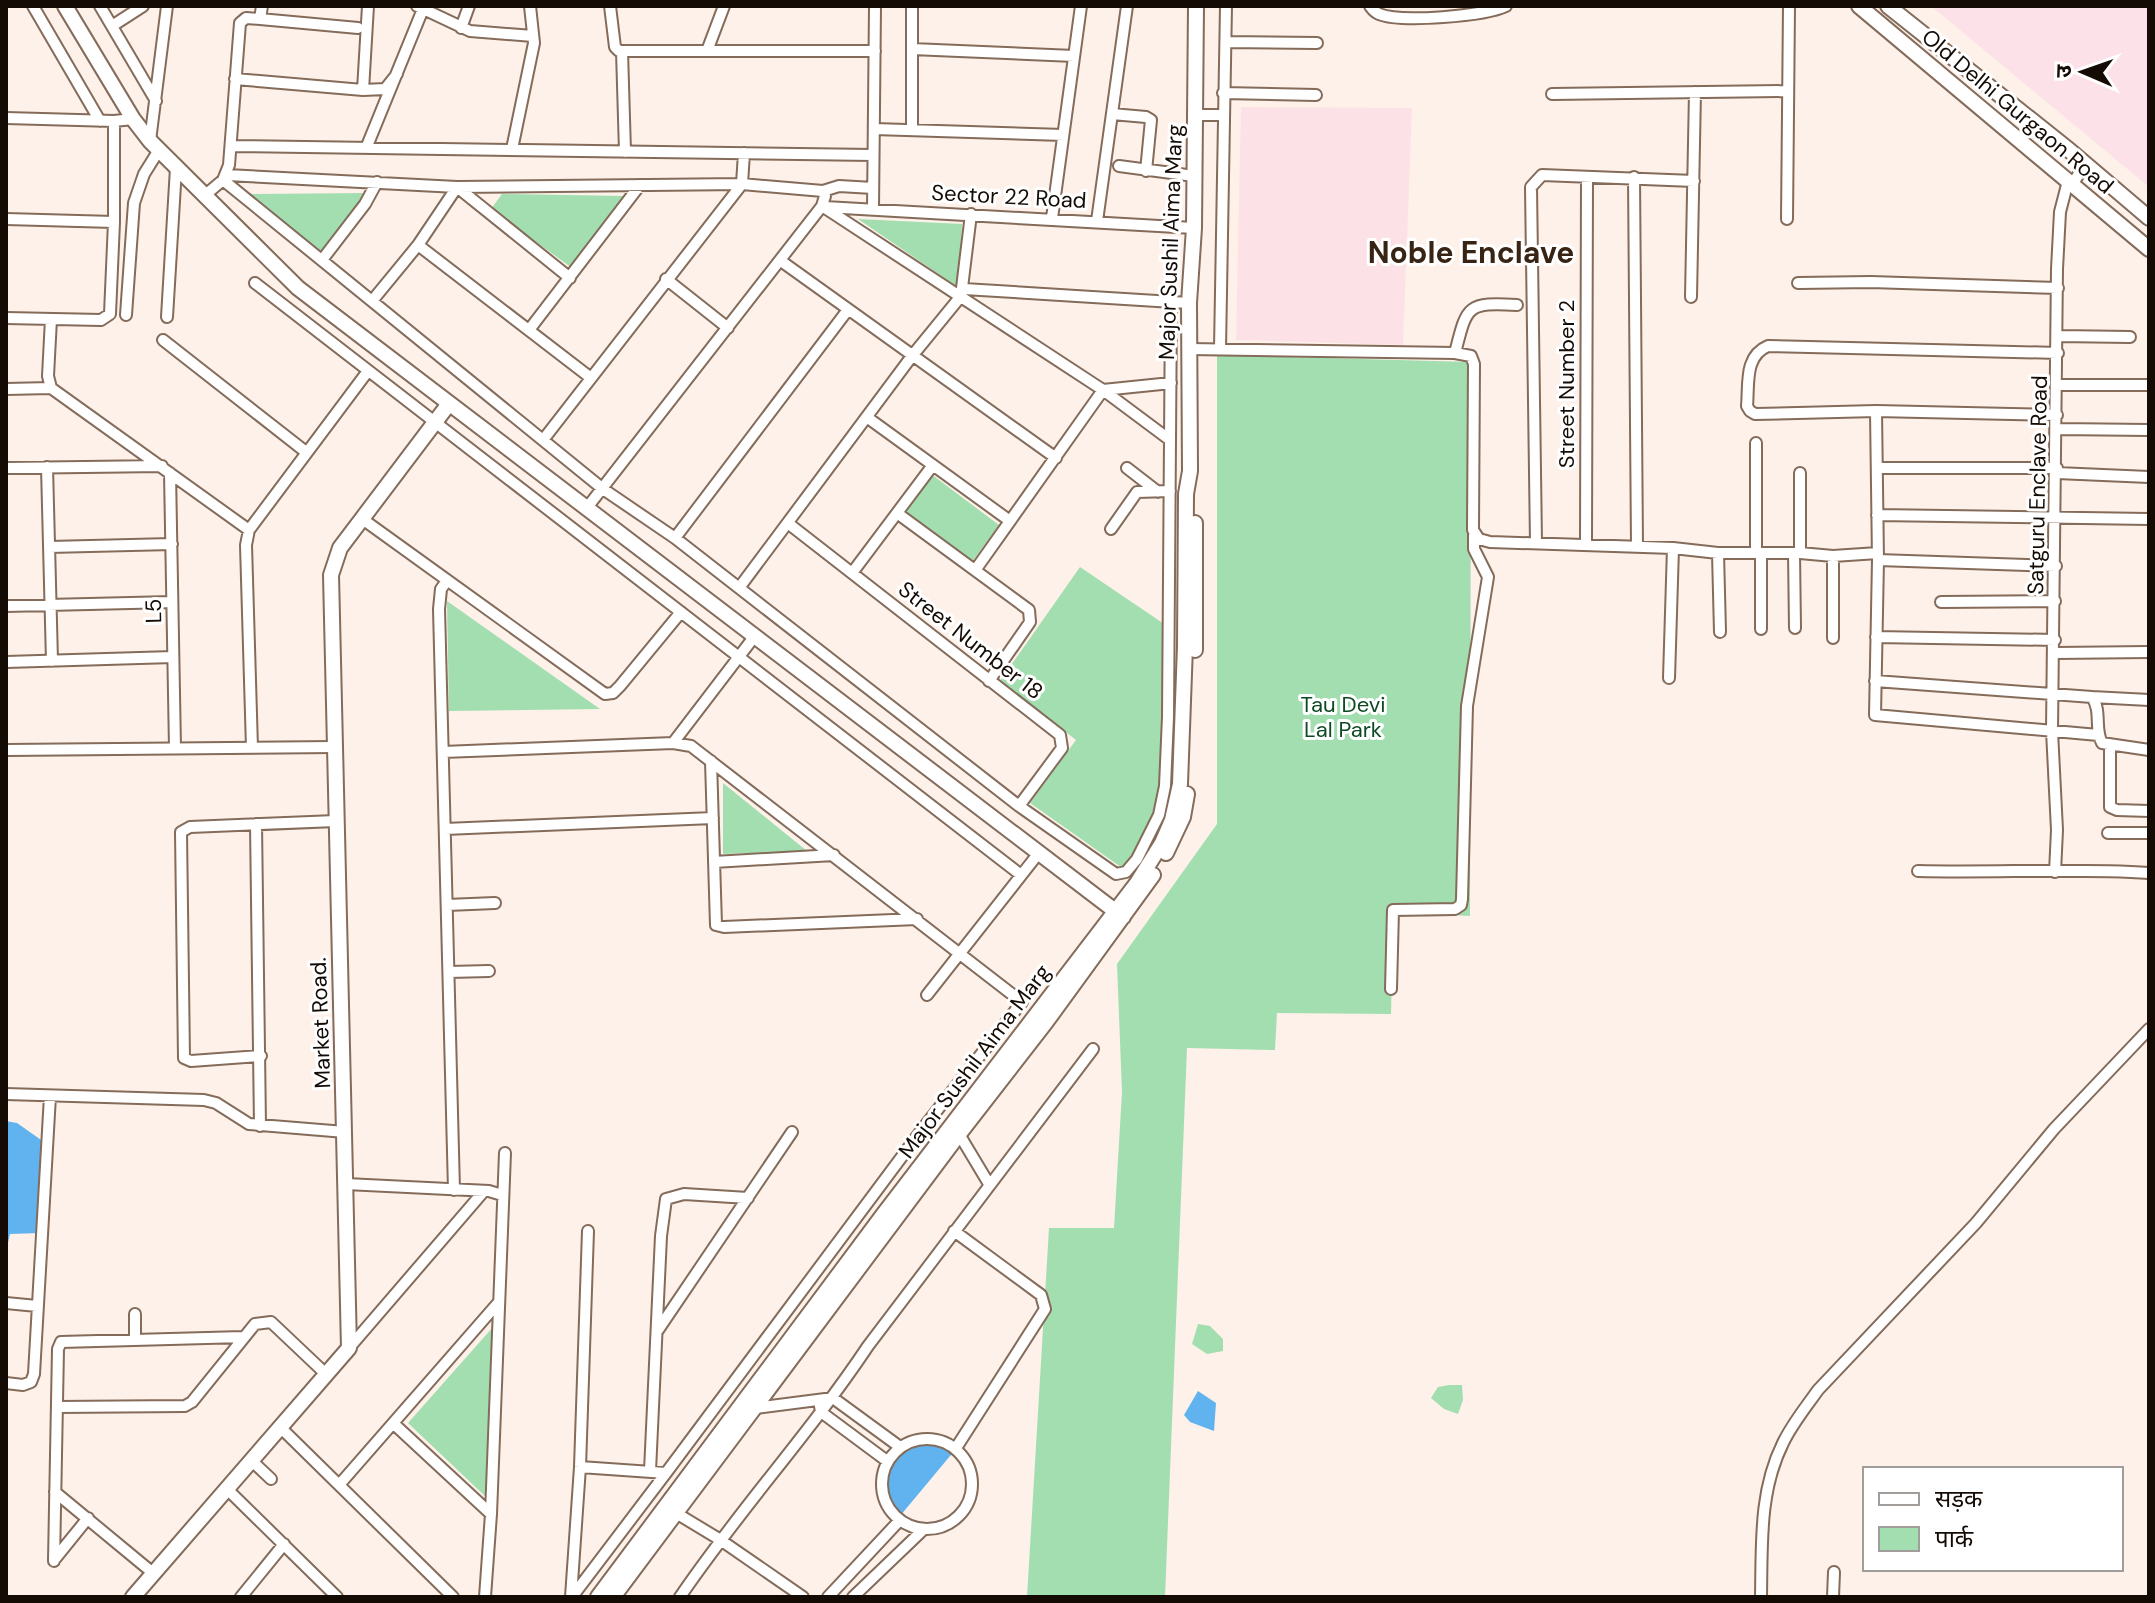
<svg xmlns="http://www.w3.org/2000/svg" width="2155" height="1603" font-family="'DM Sans','Noto Sans Devanagari',sans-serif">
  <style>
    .industrial { fill: #fce2e8 }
    .education { fill: #fce2e7 }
    .green { fill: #a3deb0 }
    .water { fill: #60b3ee }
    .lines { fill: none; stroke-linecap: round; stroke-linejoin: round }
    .street-casing { stroke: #846b5a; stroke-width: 14 }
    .secondary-casing { stroke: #846b5a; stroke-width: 18 }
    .street { stroke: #fff; stroke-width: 10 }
    .secondary { stroke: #fff; stroke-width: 14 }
    .labels { text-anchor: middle; stroke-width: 6; stroke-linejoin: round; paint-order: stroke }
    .street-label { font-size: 22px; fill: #140b05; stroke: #fff }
    .park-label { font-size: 22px; fill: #0d4a23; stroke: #fff }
    .district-label { font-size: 30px; font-weight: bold; fill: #382414; stroke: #fff }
  </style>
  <rect width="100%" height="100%" fill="#fdf1e9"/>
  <path class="industrial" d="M1931,6H2149V187Z"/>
  <path class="education" d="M1241,107L1412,108L1403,345L1236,340Z"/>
  <path class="green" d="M367,193L322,256L249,194Z
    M502,194L624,196L572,268L491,209Z
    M858,219L962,224L959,288Z
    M1217,355L1471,362L1470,916L1393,912L1391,1014L1277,1013L1275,1050L1187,1048L1165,1597H1027L1049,1228H1114L1122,1092L1117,964L1217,824Z
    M931,474L999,525L972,562L904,511Z
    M1080,567L1173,630L1159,815L1135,877L1030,803L1076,740L1000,681Z
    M447,601L600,709L449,711Z
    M723,783L807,851L723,854Z
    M1198,1324L1210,1326L1223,1339V1351L1207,1354L1192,1344Z
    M493,1327L486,1497L408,1423Z
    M1449,1385H1462L1463,1400L1458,1414L1444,1409L1431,1398L1438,1387Z"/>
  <path class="water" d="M6,1121L17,1123L44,1142L40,1233L10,1234L6,1252Z
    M1198,1391L1216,1403L1214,1431L1190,1422L1184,1415Z
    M936,1441L955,1450L900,1516L888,1502L885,1478L895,1458L906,1447Z"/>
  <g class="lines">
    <defs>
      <path id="street" d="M33,6L100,121
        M100,6L156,101
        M417,6L470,31L533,36
        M610,6L615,47L619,51H875
        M1370,6C1373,10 1374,12 1379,14C1401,23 1485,16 1506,6
        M260,19L262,6
        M112,26L143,6
        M461,28L469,6
        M1226,42L1317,43
        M912,49L1074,56
        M622,51L625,152
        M707,51L724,6
        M235,79L363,90L385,89L397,74
        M363,90L368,6
        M1223,93L1316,95
        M1552,94L1788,91
        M1112,114L1146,117L1151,120L1146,171
        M1196,115H1223
        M6,118L114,121L133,119
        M874,129L1063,135
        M912,130V6
        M150,141L167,6
        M232,146L873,155
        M367,146L423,9
        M512,149L534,43L530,6
        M1119,166L1194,176
        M227,175L457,187L742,184L823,191L825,196L822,206L586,509
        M1634,177L1637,546
        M223,180L603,489L675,538L1019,806L1116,874L1126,872L1137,859L1159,815L1165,786L1168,717L1170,440L1103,390L822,206
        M2072,185L2085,164
        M823,191L839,186L873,188
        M204,196L223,180L229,165L240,23L246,18L260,19L358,28
        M825,207L1194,228
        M873,209L875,6
        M1052,218L1081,6
        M6,219L114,222
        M1787,219L1789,6
        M1097,221L1127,6
        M418,245L591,378
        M322,260L365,204L377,182
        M781,261L1056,458
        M666,279L728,328
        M255,283L1021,875
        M1798,283L1871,282L2058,288
        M964,289L1189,303
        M1691,297L1695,92
        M372,301L418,245L457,187L570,278
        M126,315L134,203L144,174L159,150
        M167,317L176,168
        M6,318L101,320L110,314L114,222V121
        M51,319L48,376L51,388L249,530
        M529,330L640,185
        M2058,336L2130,337
        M163,340L306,452
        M1189,349L1455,353L1471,356L1474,364L1473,530L1479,539L1490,542L1673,548L1718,553H1800L1833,556L1878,553
        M1220,349L1226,6
        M1455,353C1467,306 1466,302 1517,305
        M2057,385H2149
        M6,389L51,388
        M1876,411L1878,560L1875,715L2098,735
        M2057,415L1876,411L1755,414L1750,411L1747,406C1749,384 1744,356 1768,346L2058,353
        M868,418L1010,521
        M2057,429L2149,430
        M543,440L742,184L744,153
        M1170,440L1171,302
        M47,467L52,661
        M6,468L162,466
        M1127,468L1158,492
        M1877,468H2057
        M170,473L175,748
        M1800,473V553
        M2057,473L2149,477
        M897,513L1029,610L1030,622L989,681
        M1877,515L2149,519
        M361,518L605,694L613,693L620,686L681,612
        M789,524L1060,735L1062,748L1019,806
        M1111,529L1137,492L1170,491
        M675,538L847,311
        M1536,543L1531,187L1542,175L1694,181
        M1586,544L1587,177
        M49,547L172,544
        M1718,553L1720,632
        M1756,553V443
        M1794,553L1795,628
        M1878,560L2056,566
        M976,569L1103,390L1171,383
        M852,573L933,465
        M446,582L441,589L439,609L454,1190
        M739,588L912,356L961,296L971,214
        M1941,602L2055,601
        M6,606L172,602
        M1761,629V553
        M1876,637L2055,640
        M1833,638V556
        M2055,653L2149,652
        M6,662L173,657
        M1669,678L1673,548
        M1875,681L2092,697C2102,711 2094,729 2102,743L2149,750
        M2092,697L2149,700
        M673,743L754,637
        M2110,745V807L2117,810L2149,811
        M252,748L246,545L249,530L368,371
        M6,750L334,747
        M443,752L673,743L691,746L1022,1002L924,1127L666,1473L580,1467
        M711,761L716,925L724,927L917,919
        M256,824L260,1126
        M445,829L713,818
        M2108,833H2149
        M714,862L834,855
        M1918,871C1995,873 2072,868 2149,873
        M2055,872L2057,830L2052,731L2057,269L2060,212L2068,181
        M447,905L495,903
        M449,972L489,971
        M1391,989L1393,910L1455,909L1461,905L1462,899L1467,706L1488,577L1474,549V534
        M927,995L1038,854
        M261,1056L191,1061L184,1058L181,832L190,827L336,821
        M6,1094L204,1100L216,1103L249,1124L345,1132
        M959,1134L989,1184
        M346,1184L489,1191L502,1195
        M954,1231L1041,1295L1045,1309L956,1448
        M6,1303L37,1306
        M658,1330L792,1132
        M135,1339V1314
        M349,1348L484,1191
        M6,1383L23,1385L31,1382L34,1374L50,1096
        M820,1406L821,1412L887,1461
        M57,1407L185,1406L192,1402L255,1324L271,1322L327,1375
        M755,1408L833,1398L900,1447
        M394,1424L491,1514
        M281,1428L453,1597
        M882 1484a45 45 0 1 1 90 0a45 45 0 1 1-90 0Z
        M253,1462L271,1479
        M650,1471L661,1236L666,1199L684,1194L748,1198
        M339,1485L498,1303
        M228,1490L337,1597
        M55,1492L153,1573
        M671,1510L719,1539L803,1597
        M54,1560L88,1518
        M54,1561L58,1349L61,1342L243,1337
        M241,1597L284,1544
        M485,1597L491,1514L505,1153
        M571,1597L580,1467L588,1231
        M572,1597L666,1473
        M680,1597C739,1510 810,1433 868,1346L1093,1049
        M828,1597L900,1520
        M853,1597L924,1529
        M1761,1597C1762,1544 1759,1491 1783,1443C1792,1424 1806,1407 1818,1390L1976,1223L2054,1129L2149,1029
        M1833,1597L1834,1572"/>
      <path id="secondary" d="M65,6L133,119L150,141L298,288L1123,917
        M1859,6L2149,249
        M1888,6L2069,150L2149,218
        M1195,650V523
        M1166,853L1183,817L1187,794
        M133,1597L349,1348L331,575L340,548L448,405
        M598,1597L883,1215L1137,883L1162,843L1172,820L1180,784L1185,646L1186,494L1190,471L1189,303L1194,228L1196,6
        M613,1597L959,1134L1046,1022L1153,875"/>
    </defs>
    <use href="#street" class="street-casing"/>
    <use href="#secondary" class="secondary-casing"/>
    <use href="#street" class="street"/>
    <use href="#secondary" class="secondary"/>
  </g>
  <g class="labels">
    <g class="street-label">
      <text transform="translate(2018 111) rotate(40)" y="8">Old Delhi Gurgaon Road</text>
      <text transform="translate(1009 196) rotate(3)" y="8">Sector 22 Road</text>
      <text transform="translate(1170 242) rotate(-88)" y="8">Major Sushil Aima Marg</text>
      <text transform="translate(1566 384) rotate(-90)" y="8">Street Number 2</text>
      <text transform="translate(2037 485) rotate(-89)" y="8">Satguru Enclave Road</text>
      <text transform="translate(153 611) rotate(-91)" y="8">L5</text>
      <text transform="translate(971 640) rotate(38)" y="8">Street Number 18</text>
      <text transform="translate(320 1023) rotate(-92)" y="8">Market Road.</text>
      <text transform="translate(974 1061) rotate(-53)" y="8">Major Sushil Aima Marg</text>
    </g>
    <g class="park-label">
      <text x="1343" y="712">Tau Devi<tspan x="1343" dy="25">Lal Park</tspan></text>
    </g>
    <g class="district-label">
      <text x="1471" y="263">Noble Enclave</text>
    </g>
  </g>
  <rect width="2155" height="1603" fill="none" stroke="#140b05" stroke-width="16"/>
  <rect x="1863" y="1467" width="260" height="104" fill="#ffffff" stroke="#a19d9b" stroke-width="2"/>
  <rect x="1879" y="1493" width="40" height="12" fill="#ffffff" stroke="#a19d9b" stroke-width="2"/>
  <text x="1935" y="1507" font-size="24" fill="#140b05">सड़क</text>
  <rect x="1879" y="1527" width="40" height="24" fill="#a3deb0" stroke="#a19d9b" stroke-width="2"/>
  <text x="1935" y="1547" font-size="24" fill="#140b05">पार्क</text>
  <g transform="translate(2083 72) rotate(272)" stroke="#ffffff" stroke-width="6" paint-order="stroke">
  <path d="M0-6L14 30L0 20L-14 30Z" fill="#140b05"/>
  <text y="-12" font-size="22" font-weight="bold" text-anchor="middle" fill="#140b05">उ</text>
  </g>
</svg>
